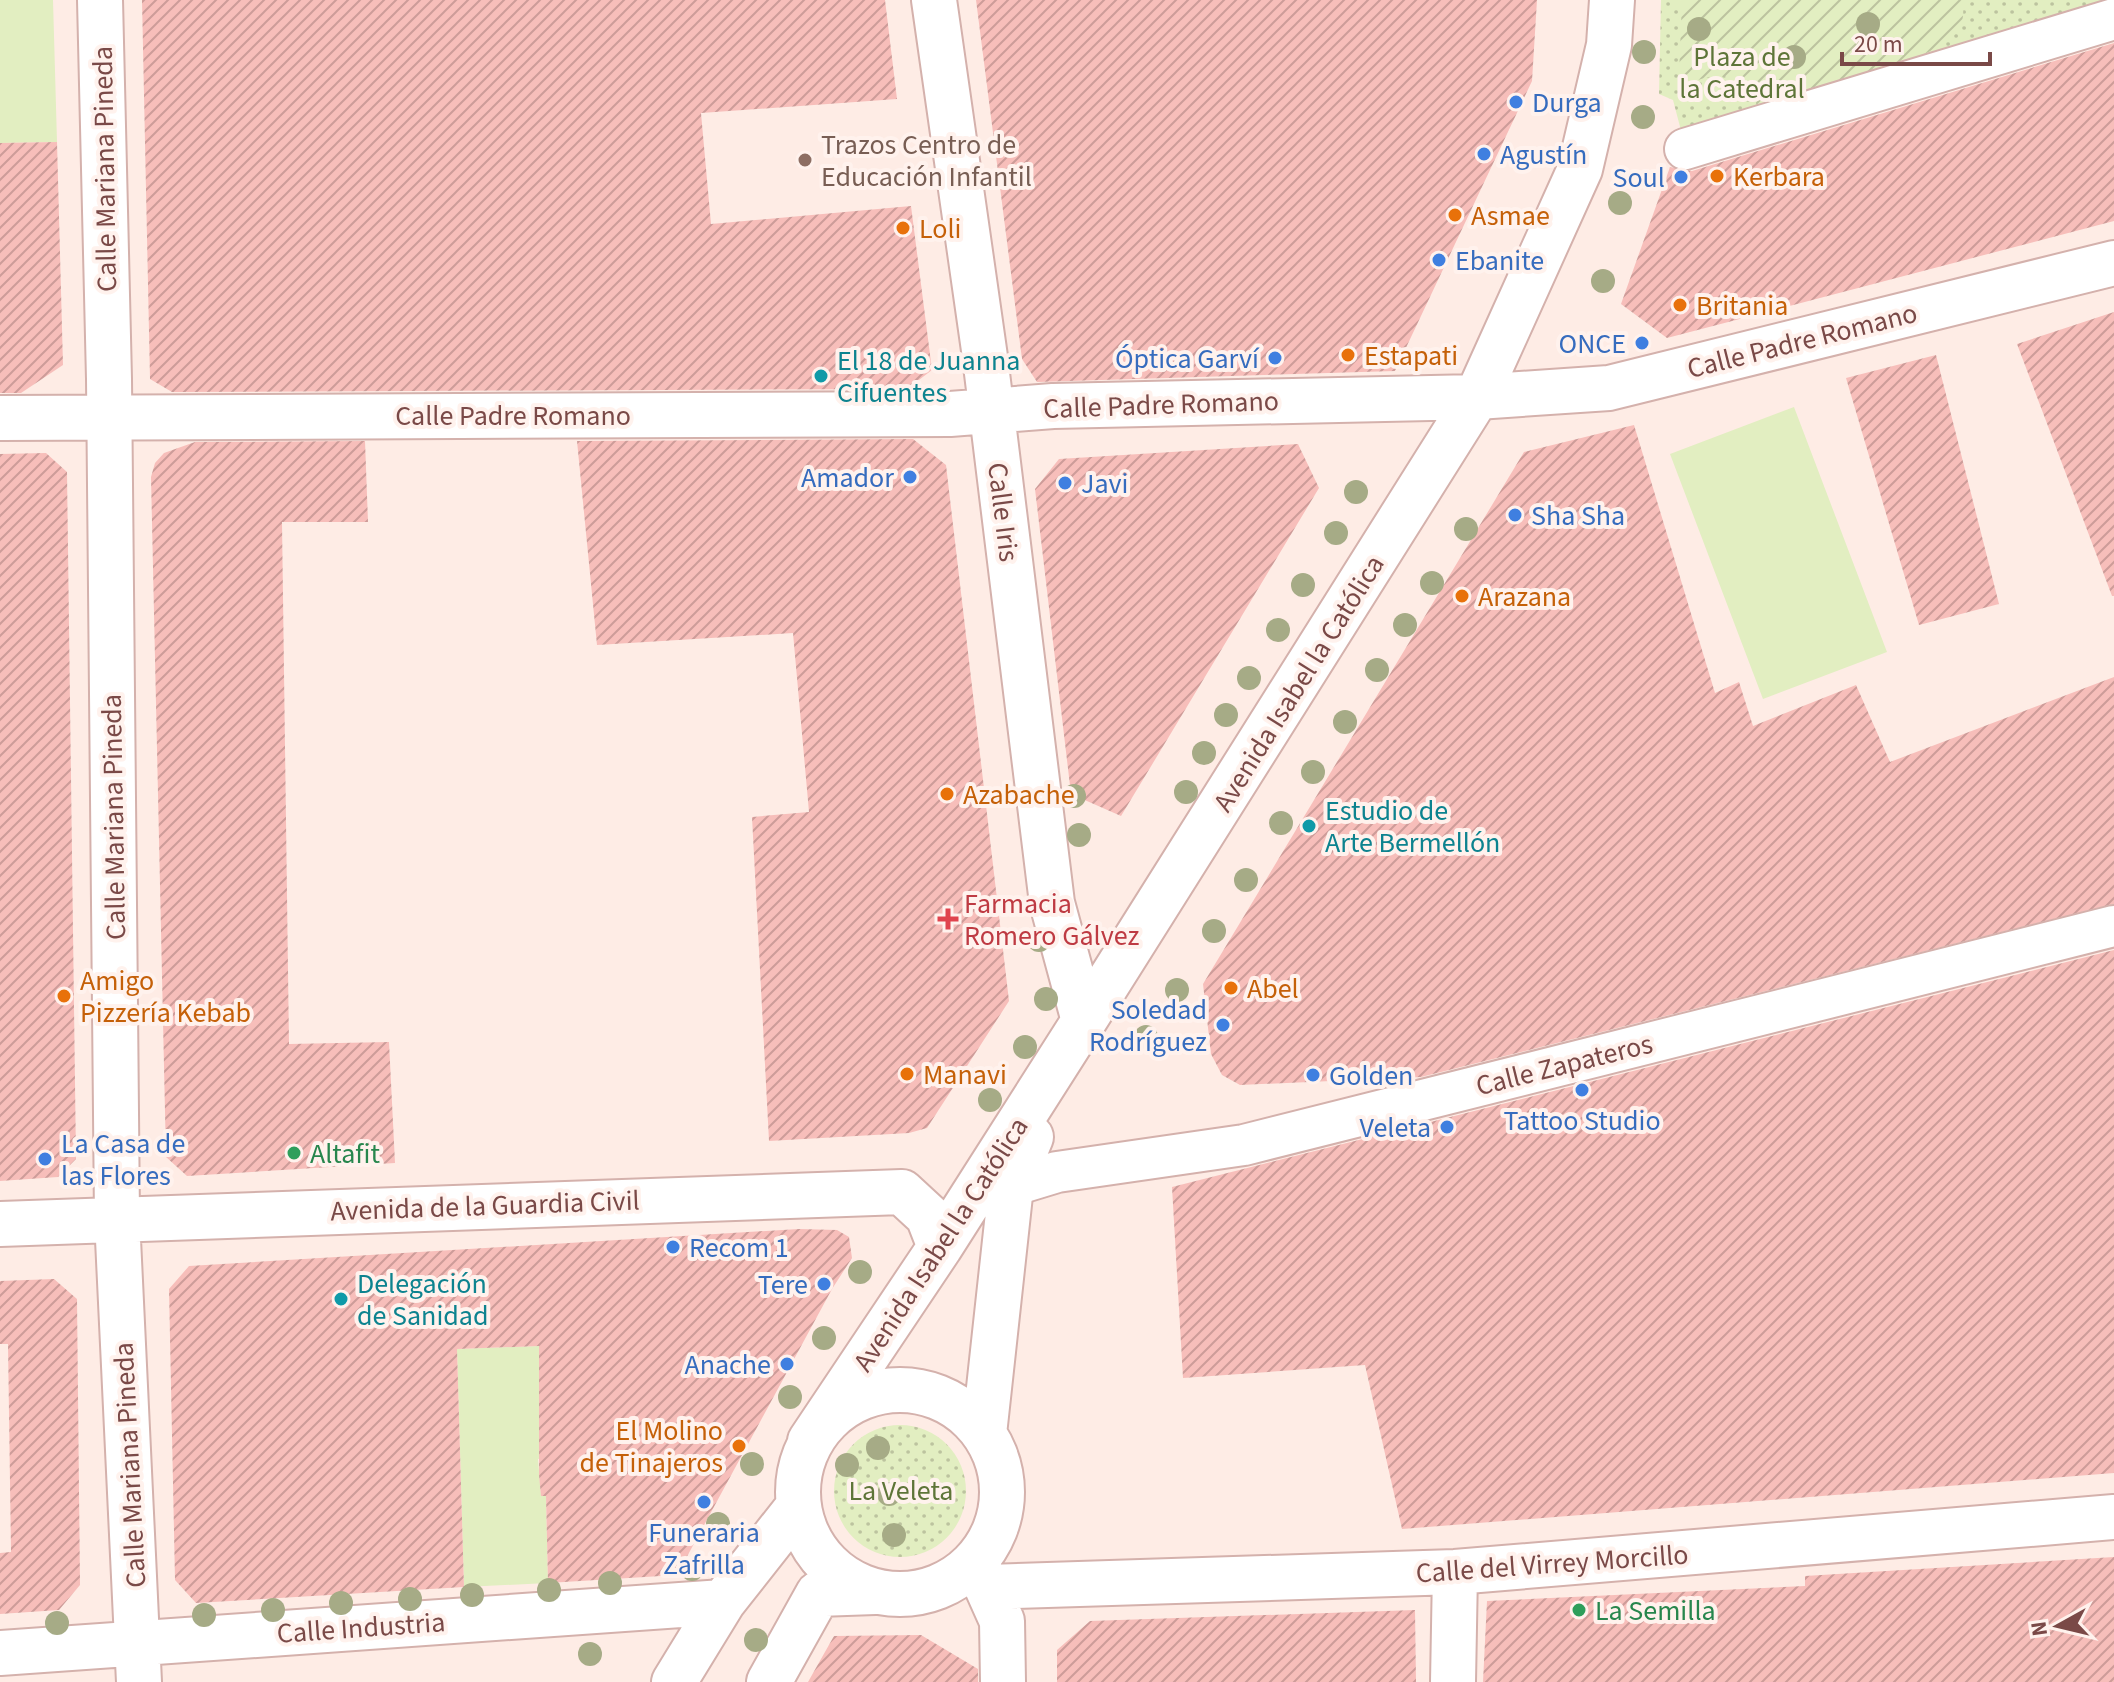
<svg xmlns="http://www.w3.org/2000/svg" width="2114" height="1682" font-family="'Source Sans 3',sans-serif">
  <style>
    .grass { fill: #e2eec1 }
    .park { fill: url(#park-dots) }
    .garden { fill: url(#garden-furrows) }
    .building { fill: url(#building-hatch) }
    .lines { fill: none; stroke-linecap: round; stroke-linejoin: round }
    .pedestrian-casing { stroke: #d4b1ac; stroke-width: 44 }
    .minor-casing { stroke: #d4b1ac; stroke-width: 48 }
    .pedestrian { stroke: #fff; stroke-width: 40 }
    .minor { stroke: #fff; stroke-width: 44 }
    .tree { fill: #a6ab86 }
    .shop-dot { fill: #3f7fe0; stroke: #fff2ed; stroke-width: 3 }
    .education-dot { fill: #8d6e63; stroke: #fff2ed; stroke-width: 3 }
    .food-dot { fill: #e8710a; stroke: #fff2ed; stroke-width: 3 }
    .culture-dot { fill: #0f9aa8; stroke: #fff2ed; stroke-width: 3 }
    .health-dot { fill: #e0444e; stroke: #fff2ed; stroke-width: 3 }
    .leisure-dot { fill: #2e9e5b; stroke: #fff2ed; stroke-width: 3 }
    .labels { text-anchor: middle; stroke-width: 8; stroke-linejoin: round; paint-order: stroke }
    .park-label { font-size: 28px; fill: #5e7538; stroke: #fff2ed }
    .shop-label { font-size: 28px; fill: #366cbe; stroke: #fff2ed; text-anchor: start }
    .education-label { font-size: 28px; fill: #785e54; stroke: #fff2ed; text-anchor: start }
    .street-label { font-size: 28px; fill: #7a4947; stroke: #fff2ed }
    .food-label { font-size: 28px; fill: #c56008; stroke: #fff2ed; text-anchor: start }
    .culture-label { font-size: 28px; fill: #0d838f; stroke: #fff2ed; text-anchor: start }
    .health-label { font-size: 28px; fill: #be3a42; stroke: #fff2ed; text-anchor: start }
    .leisure-label { font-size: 28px; fill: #27864d; stroke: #fff2ed; text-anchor: start }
  </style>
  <defs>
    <pattern id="park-dots" width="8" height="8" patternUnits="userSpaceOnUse" patternTransform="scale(2)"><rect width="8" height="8" fill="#e2eec1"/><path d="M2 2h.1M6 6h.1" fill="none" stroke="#bcc39f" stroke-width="1.8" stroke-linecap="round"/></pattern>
    <pattern id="garden-furrows" width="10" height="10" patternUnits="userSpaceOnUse" patternTransform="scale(2)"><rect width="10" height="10" fill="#e2eec1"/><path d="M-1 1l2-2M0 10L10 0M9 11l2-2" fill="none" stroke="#bcc39f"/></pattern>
    <pattern id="building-hatch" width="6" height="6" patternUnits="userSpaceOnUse" patternTransform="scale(2)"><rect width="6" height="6" fill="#f7beba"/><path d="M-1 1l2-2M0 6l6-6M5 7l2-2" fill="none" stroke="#cd9c99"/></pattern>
  </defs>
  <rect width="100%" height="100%" fill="#feece5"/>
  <path class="grass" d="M0,0H53L57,142L0,143Z
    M1794,407L1887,652L1763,699L1670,454Z
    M539,1346V1418L549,1457L538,1459L541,1495L546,1496L548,1583L464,1587L457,1349Z"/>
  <path class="park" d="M1661,0H2114L1689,161L1673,100L1659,94Z
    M834 1491a66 66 0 1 1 132 0a66 66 0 1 1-132 0Z"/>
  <path class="garden" d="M1682,0H1962C1965,16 1963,28 1950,39C1919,65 1802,94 1758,108C1746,75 1721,69 1691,83L1679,76Z"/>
  <path class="building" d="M142,0H885L897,99L701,113L711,224L911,206L932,370L907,389L172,392L150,379Z
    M976,0H1537L1532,81L1395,371L1037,382L1022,359Z
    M2114,43V221L1667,338L1621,304L1670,167L1692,171Z
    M57,142L63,365L21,393H0V143Z
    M2114,312V596H2112L2017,344Z
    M1936,355L1999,604L1919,625L1846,378Z
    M1634,425L1715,693L1739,682L1753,726L1856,685L1890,762L2114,677V904L1421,1077L1240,1085L1222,1075L1211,1054L1203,984L1524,452Z
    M913,439L946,465L1009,1001L927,1128L909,1133L769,1141L752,817L809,812L793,633L597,645L577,441Z
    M365,441L368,522H282L289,1044L389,1042L395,1163L187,1176L166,1157L151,477L155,463L164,453L195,442Z
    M1298,444L1319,488L1121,816L1071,794L1035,489L1059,459Z
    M46,453L67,472L76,1159L58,1177L0,1181V454Z
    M2114,950V1473L1402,1529L1365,1365L1183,1378L1172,1187Z
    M799,1229L837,1230L849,1237L852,1258L832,1289L677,1575L548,1583L546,1496H541L539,1475V1346L457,1349L464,1587L196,1603L175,1580L169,1289L189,1266Z
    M54,1279L77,1299L80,1585L59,1610L0,1614V1553L11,1552L8,1344H0V1281Z
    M2114,1557V1682H1483L1487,1601L1805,1586V1576Z
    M1415,1610L1416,1682H1057V1650L1090,1621Z
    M921,1635L978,1669V1682H808L834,1636Z"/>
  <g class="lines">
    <defs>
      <path id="pedestrian" d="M1685,149L2114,19
        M1011,1186L1057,1172L1244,1145L2114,926"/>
      <path id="minor" d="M100,0L109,379L117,1218L139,1682
        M934,0L985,357L1052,903L1084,1021
        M0,418L950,414L1053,406L1477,397L1609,388L2114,263
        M0,1224L902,1192L928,1216L940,1247
        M798 1492a102 102 0 1 1 204 0a102 102 0 1 1-204 0Z
        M984,1434L1011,1186L1031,1137
        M810,1441L940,1247L1084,1021L1477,397L1580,169L1609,45L1612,0
        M976,1563L1002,1621L1003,1682
        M988,1587L1455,1572L2114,1517
        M0,1653L723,1602
        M674,1682L723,1602L797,1508
        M769,1682L818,1594L875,1592
        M1453,1682L1455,1572"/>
    </defs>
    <use href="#pedestrian" class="pedestrian-casing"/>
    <use href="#minor" class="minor-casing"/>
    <use href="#pedestrian" class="pedestrian"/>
    <use href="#minor" class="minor"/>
  </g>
  <g class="tree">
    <circle cx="1868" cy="24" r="12"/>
    <circle cx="1699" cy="29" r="12"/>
    <circle cx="1644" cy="52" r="12"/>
    <circle cx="1794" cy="57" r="12"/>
    <circle cx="1643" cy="117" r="12"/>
    <circle cx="1620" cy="203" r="12"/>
    <circle cx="1603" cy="281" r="12"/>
    <circle cx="1356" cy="492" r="12"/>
    <circle cx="1466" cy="529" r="12"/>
    <circle cx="1336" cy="533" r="12"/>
    <circle cx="1432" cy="583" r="12"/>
    <circle cx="1303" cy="585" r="12"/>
    <circle cx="1405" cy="625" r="12"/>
    <circle cx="1278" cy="630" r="12"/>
    <circle cx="1377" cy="670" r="12"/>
    <circle cx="1249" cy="678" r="12"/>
    <circle cx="1226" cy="715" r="12"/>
    <circle cx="1345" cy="722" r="12"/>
    <circle cx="1204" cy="753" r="12"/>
    <circle cx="1313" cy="772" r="12"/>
    <circle cx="1186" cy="792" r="12"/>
    <circle cx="1074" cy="796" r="12"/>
    <circle cx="1281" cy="823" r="12"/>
    <circle cx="1079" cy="835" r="12"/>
    <circle cx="1246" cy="880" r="12"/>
    <circle cx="1214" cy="931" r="12"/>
    <circle cx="1039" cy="940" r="12"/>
    <circle cx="1177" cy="990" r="12"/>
    <circle cx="1046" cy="999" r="12"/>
    <circle cx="1146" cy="1037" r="12"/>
    <circle cx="1025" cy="1047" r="12"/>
    <circle cx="990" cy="1100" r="12"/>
    <circle cx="860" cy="1272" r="12"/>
    <circle cx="824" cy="1338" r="12"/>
    <circle cx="790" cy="1397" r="12"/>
    <circle cx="878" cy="1448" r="12"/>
    <circle cx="752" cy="1464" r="12"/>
    <circle cx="847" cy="1465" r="12"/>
    <circle cx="889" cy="1494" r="12"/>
    <circle cx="718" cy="1524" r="12"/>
    <circle cx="894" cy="1535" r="12"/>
    <circle cx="692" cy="1569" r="12"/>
    <circle cx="610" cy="1583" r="12"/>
    <circle cx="549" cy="1590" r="12"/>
    <circle cx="472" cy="1595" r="12"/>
    <circle cx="410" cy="1599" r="12"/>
    <circle cx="341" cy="1603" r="12"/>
    <circle cx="273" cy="1610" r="12"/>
    <circle cx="204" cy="1615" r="12"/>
    <circle cx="57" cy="1623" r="12"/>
    <circle cx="756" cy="1640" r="12"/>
    <circle cx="590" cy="1654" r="12"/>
  </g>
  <g class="shop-dot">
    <circle cx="1516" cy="102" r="8"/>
    <circle cx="1484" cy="154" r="8"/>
    <circle cx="1681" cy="177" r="8"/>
    <circle cx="1439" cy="260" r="8"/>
    <circle cx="1642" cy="343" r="8"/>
    <circle cx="1275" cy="358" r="8"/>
    <circle cx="910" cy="477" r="8"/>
    <circle cx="1065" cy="483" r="8"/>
    <circle cx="1515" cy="515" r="8"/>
    <circle cx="1223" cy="1025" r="8"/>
    <circle cx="1313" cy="1075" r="8"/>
    <circle cx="1582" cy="1090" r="8"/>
    <circle cx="1447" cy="1127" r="8"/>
    <circle cx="45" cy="1159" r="8"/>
    <circle cx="673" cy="1247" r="8"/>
    <circle cx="824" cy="1284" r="8"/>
    <circle cx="787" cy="1364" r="8"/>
    <circle cx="704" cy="1502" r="8"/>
  </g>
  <circle class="education-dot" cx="805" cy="160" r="8"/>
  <g class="food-dot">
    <circle cx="1717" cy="176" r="8"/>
    <circle cx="1455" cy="215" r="8"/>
    <circle cx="903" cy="228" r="8"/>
    <circle cx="1680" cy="305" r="8"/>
    <circle cx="1348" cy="355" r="8"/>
    <circle cx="1462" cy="596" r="8"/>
    <circle cx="947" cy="794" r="8"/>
    <circle cx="1231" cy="988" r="8"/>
    <circle cx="64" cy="996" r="8"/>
    <circle cx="907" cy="1074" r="8"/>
    <circle cx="739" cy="1446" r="8"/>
  </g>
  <g class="culture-dot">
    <circle cx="821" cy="376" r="8"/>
    <circle cx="1309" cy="826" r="8"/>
    <circle cx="341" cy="1299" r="8"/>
  </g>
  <path class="health-dot" d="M944 907h8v8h8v8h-8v8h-8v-8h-8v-8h8z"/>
  <g class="leisure-dot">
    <circle cx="294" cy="1153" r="8"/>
    <circle cx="1579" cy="1610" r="8"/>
  </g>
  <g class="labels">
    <g class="park-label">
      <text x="1742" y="66">Plaza de<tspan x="1742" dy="32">la Catedral</tspan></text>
      <text x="901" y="1500">La Veleta</text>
    </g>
    <g class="shop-label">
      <text x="1532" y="112">Durga</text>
      <text x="1500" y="164">Agustín</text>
      <text x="1665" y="187" text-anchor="end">Soul</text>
      <text x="1455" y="270">Ebanite</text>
      <text x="1626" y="353" text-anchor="end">ONCE</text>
      <text x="1259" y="368" text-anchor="end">Óptica Garví</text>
      <text x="894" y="487" text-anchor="end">Amador</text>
      <text x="1081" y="493">Javi</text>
      <text x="1531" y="525">Sha Sha</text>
      <text x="1207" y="1019" text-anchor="end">Soledad<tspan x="1207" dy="32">Rodríguez</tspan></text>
      <text x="1329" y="1085">Golden</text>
      <text x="1582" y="1130" text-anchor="middle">Tattoo Studio</text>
      <text x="1431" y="1137" text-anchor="end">Veleta</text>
      <text x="61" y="1153">La Casa de<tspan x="61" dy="32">las Flores</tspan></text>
      <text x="689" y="1257">Recom 1</text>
      <text x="808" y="1294" text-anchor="end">Tere</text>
      <text x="771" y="1374" text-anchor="end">Anache</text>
      <text x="704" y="1542" text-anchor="middle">Funeraria<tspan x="704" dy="32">Zafrilla</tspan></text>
    </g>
    <g class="education-label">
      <text x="821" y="154">Trazos Centro de<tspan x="821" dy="32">Educación Infantil</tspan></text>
    </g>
    <g class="street-label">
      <text transform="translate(104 169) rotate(-91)" y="10">Calle Mariana Pineda</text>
      <text transform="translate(1802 340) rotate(-14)" y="10">Calle Padre Romano</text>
      <text transform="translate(1161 404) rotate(-2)" y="10">Calle Padre Romano</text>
      <text x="513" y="425">Calle Padre Romano</text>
      <text transform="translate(1004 512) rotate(83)" y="10">Calle Iris</text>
      <text transform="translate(1298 683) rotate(-58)" y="10">Avenida Isabel la Católica</text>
      <text transform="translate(113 817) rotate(-91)" y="10">Calle Mariana Pineda</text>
      <text transform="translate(1564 1064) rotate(-14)" y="10">Calle Zapateros</text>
      <text transform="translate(485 1205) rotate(-2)" y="10">Avenida de la Guardia Civil</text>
      <text transform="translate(940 1244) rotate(-57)" y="10">Avenida Isabel la Católica</text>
      <text transform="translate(129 1465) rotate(-93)" y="10">Calle Mariana Pineda</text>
      <text transform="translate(1552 1563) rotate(-4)" y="10">Calle del Virrey Morcillo</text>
      <text transform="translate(361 1627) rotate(-4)" y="10">Calle Industria</text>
    </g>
    <g class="food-label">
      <text x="1733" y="186">Kerbara</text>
      <text x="1471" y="225">Asmae</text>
      <text x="919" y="238">Loli</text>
      <text x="1696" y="315">Britania</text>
      <text x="1364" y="365">Estapati</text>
      <text x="1478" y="606">Arazana</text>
      <text x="963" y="804">Azabache</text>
      <text x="80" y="990">Amigo<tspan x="80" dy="32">Pizzería Kebab</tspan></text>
      <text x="1247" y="998">Abel</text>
      <text x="923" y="1084">Manavi</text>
      <text x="723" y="1440" text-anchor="end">El Molino<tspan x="723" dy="32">de Tinajeros</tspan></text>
    </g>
    <g class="culture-label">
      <text x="837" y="370">El 18 de Juanna<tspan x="837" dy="32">Cifuentes</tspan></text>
      <text x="1325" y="820">Estudio de<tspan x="1325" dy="32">Arte Bermellón</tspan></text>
      <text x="357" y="1293">Delegación<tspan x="357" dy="32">de Sanidad</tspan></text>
    </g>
    <g class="health-label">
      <text x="964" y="913">Farmacia<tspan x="964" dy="32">Romero Gálvez</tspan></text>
    </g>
    <g class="leisure-label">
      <text x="310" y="1163">Altafit</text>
      <text x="1595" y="1620">La Semilla</text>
    </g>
  </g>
  <g transform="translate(2058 1626) rotate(262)" stroke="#fff2ed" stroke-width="6" paint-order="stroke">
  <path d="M0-6L14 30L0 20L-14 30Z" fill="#7a4947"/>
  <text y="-12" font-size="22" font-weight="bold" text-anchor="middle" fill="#7a4947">N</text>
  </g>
  <path d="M1842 52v12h148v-12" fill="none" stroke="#7a4947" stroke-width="4"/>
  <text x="1854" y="52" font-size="24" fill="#7a4947" stroke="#fff2ed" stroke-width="6" paint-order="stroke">20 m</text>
</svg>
